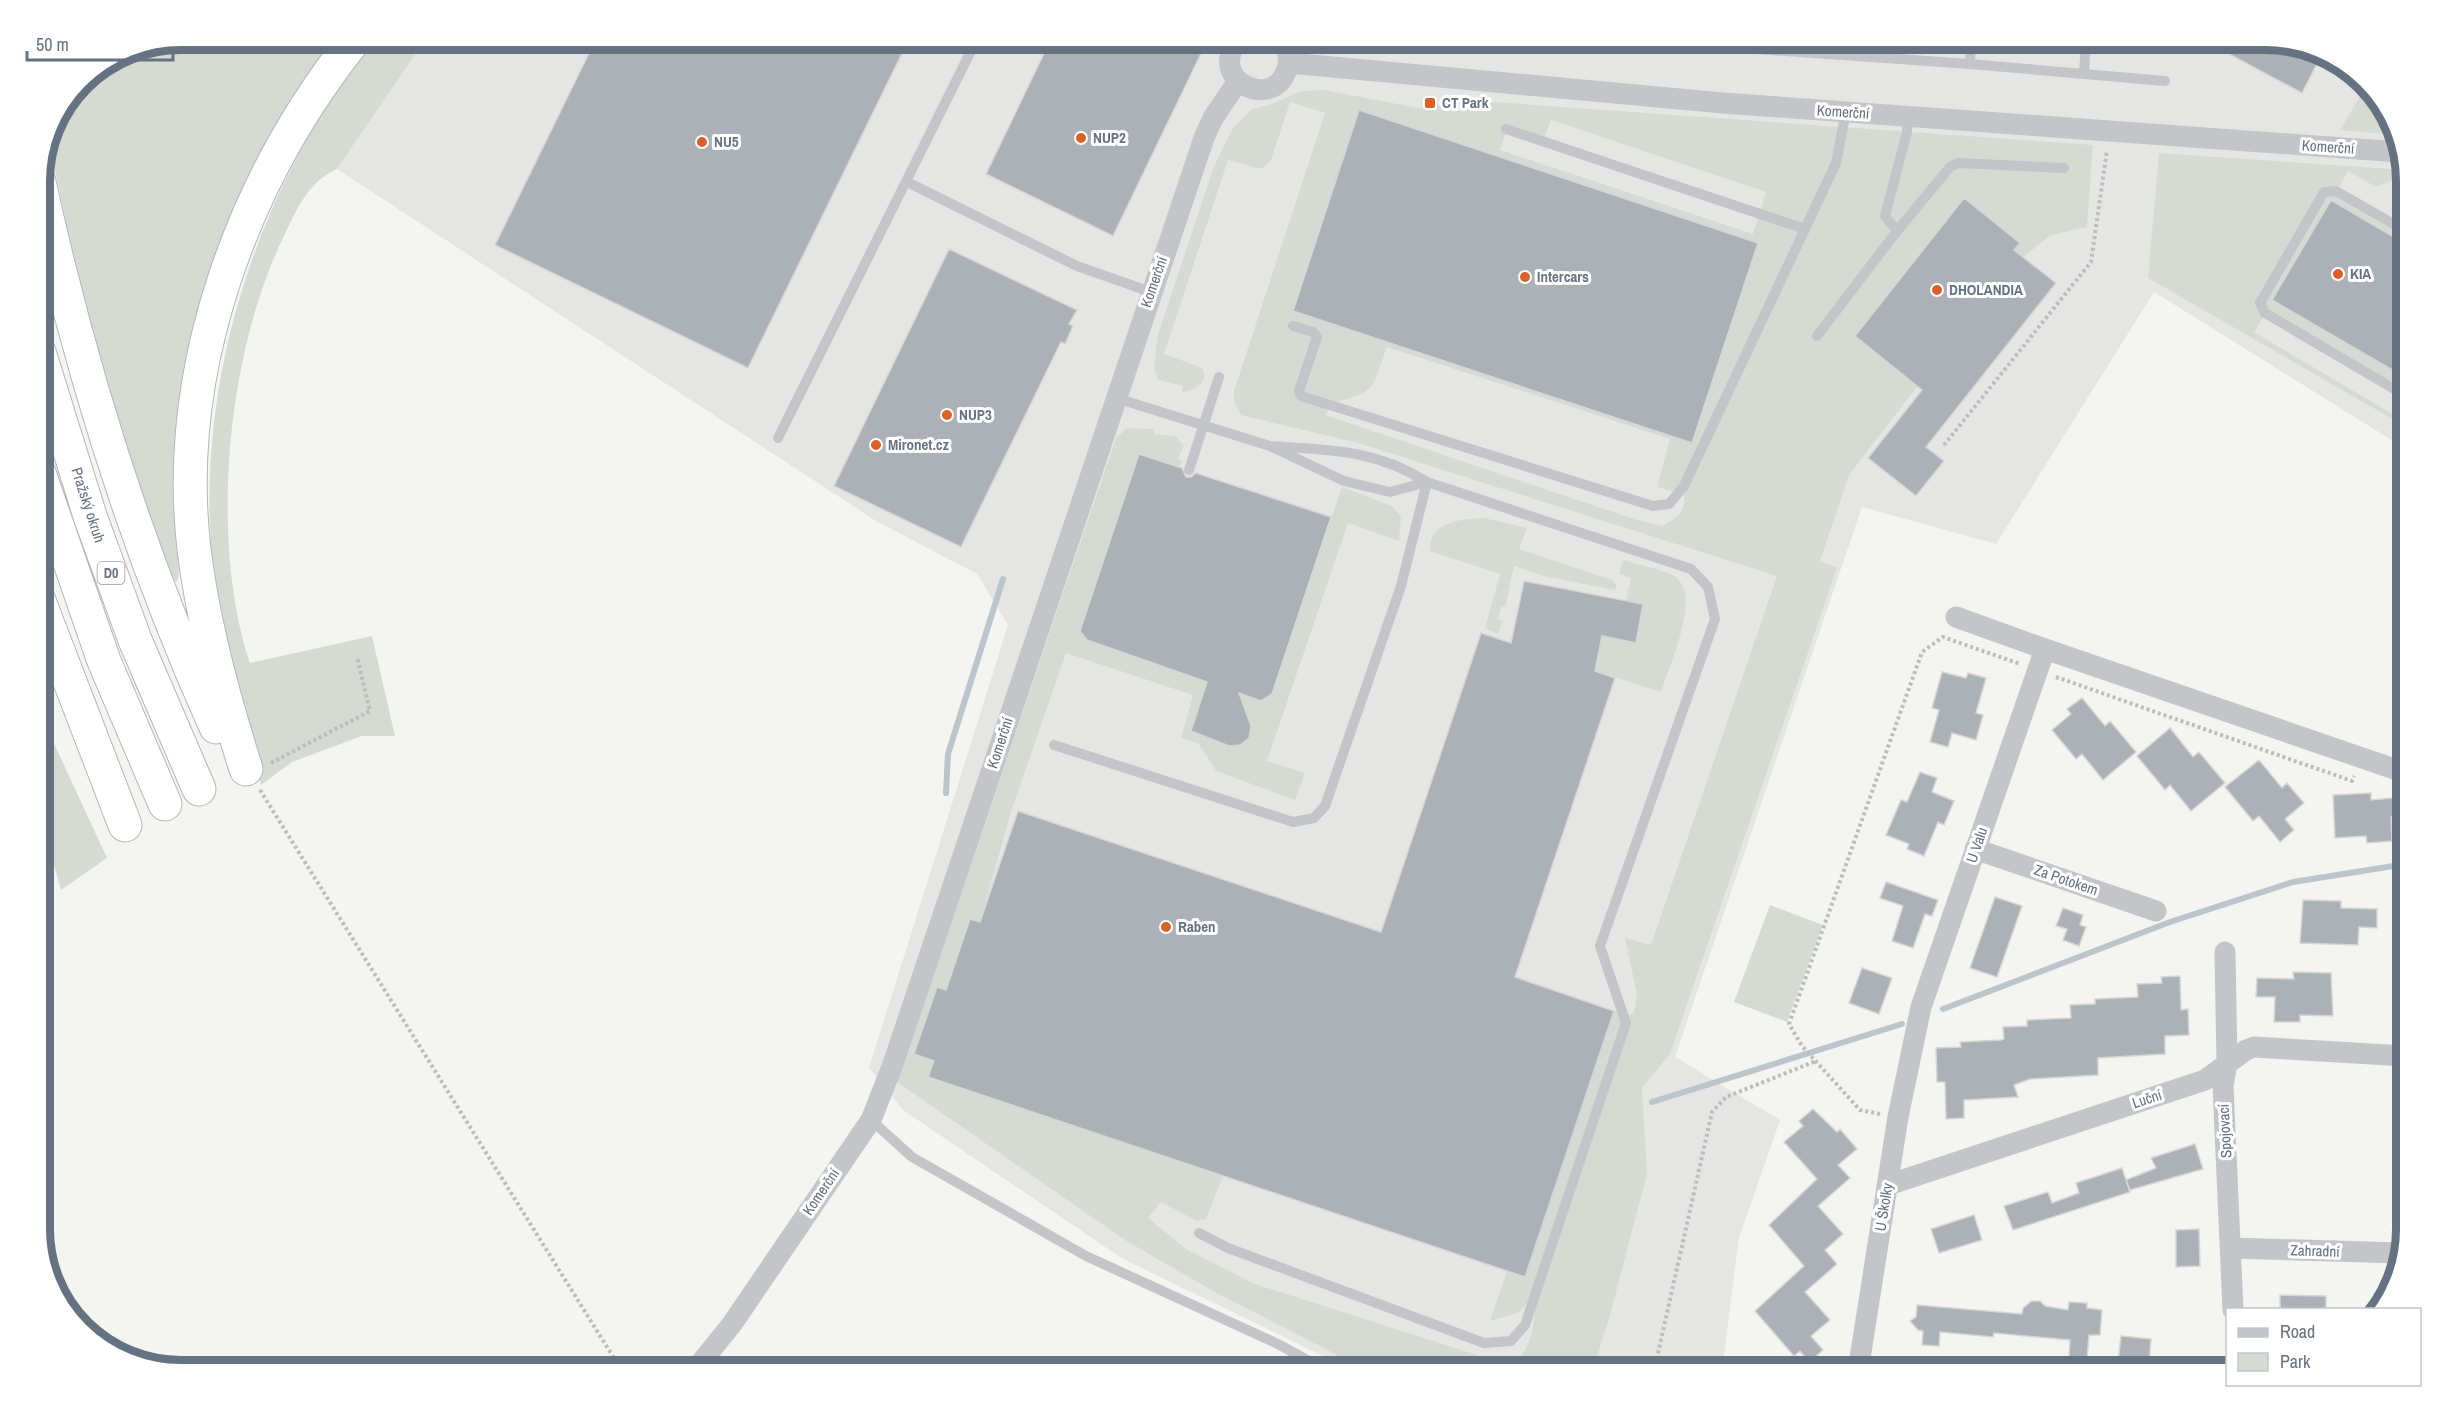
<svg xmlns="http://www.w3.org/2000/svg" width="2445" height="1410" font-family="'Archivo Narrow',sans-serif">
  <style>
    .built { fill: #e5e6e4 }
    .green { fill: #d5dbd2; fill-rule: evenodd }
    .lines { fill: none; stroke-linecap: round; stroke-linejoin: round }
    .stream { stroke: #bbc5cb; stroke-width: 6 }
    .building { fill: #abb1b7; stroke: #d6d6d4; stroke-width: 1.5 }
    .highway-casing { stroke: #b3b6b9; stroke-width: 35 }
    .path { stroke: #babcbe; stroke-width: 4; stroke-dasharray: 3 3; stroke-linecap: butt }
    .lane { stroke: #c3c5c9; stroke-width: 10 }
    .street { stroke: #c3c5c9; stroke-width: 21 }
    .highway { stroke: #fff; stroke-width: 33 }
    .poi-dot { fill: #dc6129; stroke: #fff; stroke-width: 2 }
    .labels { text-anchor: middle; stroke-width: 6; stroke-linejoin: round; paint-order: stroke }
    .shield { fill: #fff; stroke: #939ca7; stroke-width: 1.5 }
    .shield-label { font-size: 14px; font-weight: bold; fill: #657281 }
    .poi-label { font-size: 15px; font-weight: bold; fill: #657281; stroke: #fff; text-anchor: start }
    .street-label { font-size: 15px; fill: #657281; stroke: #fff }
    .rim { fill: none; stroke: #657281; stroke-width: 8 }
  </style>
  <rect width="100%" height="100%" fill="#f4f5f1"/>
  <path class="built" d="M426,39H2264L2335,58L2382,102L2406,172V449L2154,292L1996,544L1862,507L1675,1057L1780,1120L1739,1238L1722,1371H1354L1123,1259L903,1110L869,1068L1008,625L977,574L876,521L337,169Z"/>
  <path class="green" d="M181,39H337L277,132L176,492L179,575L177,582L171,578C114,436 78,286 48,136C56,102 95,64 126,50C142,43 164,42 181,39Z
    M374,39H426L337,169C307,183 297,209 283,238C227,353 209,541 250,663L372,636L395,736H362L292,762L261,785C242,710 219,636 212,559C196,373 259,185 374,39Z
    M2366,86L2382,102L2393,135L2340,130Z
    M1324,90L1418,108L1480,101L2093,145L2087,227L2051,235L2007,270L1849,475L1820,561L1837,568L1670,1054L1642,1088L1647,1174L1609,1319L1592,1371H1368L1211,1290L1125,1240L897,1082L1116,438L1127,428L1154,429V434L1175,436L1184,445L1178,459L1183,462L1179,467L1139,454L1080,631L1087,641L1261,701L1272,694L1342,487L1392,506L1401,516L1399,541L1348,523L1267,761L1305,773L1295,800L1216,771L1199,744L1181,738L1193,695L1066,653L1012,809L980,922L970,919L957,993L937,987L915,1054L934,1061L929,1078L1223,1176L1206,1219L1197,1221L1161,1202L1148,1218L1186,1249L1255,1284L1499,1362C1503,1362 1510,1363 1513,1361C1534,1352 1535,1313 1536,1295L1517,1313L1490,1321L1507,1271L1525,1277L1614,1010L1624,1016L1634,1013L1637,995L1625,938L1651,945L1777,576L1358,443L1241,415L1234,401V391L1325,113L1290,102L1271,160L1261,169L1228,160L1164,354L1200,367L1204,371C1206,385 1194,390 1182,392L1183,386L1158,380L1154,368L1157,338L1213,169L1226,141L1234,127L1252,109L1272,104L1301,91ZM1360,110L1758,243L1691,443L1293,310ZM1551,120L1766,192L1753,234L1500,150L1507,129L1543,141ZM1387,347L1670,439L1657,487L1671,491L1684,486C1685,511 1684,513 1663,526L1637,520L1325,415L1330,404C1378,390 1370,393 1387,347ZM1198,708L1251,726C1250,762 1209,737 1191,731Z
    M2159,153L2405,170L2406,185L2396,179L2376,187L2348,171L2337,191L2406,231V244L2331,200L2272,300L2406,378V396L2265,314L2254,332L2406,422V427L2148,278Z
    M1484,518L1527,528L1519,549L1612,580L1617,585L1615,590L1543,576L1514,566L1506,605L1501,607L1498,619L1503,621L1498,634L1485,628L1500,574L1430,551C1428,521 1462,519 1484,518Z
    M1623,560C1639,565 1658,568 1673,575C1704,592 1669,666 1661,692L1595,671L1602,636L1636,642L1643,605L1626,601L1631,578L1619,574Z
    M39,711L107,858L61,890L39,812Z
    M1770,905L1823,925L1787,1022L1734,1002Z"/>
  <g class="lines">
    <path class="stream" d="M946,793L948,754L1003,579
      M1943,1009L2170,922L2293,882L2406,864
      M1652,1102L1902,1024"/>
  </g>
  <path class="building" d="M596,39H909L748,368L495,245Z
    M1051,39H1208L1113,236L986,174Z
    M2234,39H2264L2322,54L2302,93L2227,53Z
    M1359,110L1758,243L1692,443L1293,311Z
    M1964,198L2020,243L2014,250L2056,283L1926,447L1944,461L1916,496L1868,458L1922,390L1855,336Z
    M2331,200L2406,244V378L2272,300Z
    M949,249L1077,310L1069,324L1073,326L1065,344L1061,342L961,547L834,486Z
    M1139,454L1182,468L1186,477H1191L1196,473L1331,517L1272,694L1261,701L1239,693L1251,726L1249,738L1240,745L1229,746L1191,731L1207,682L1087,640L1080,631Z
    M1524,581L1643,604L1636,643L1602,636L1595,671L1615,678L1515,977L1614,1011L1525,1277L928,1077L934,1061L914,1054L937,987L946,990L970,919L980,922L1018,811L1381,932L1481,633L1511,643Z
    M1942,672L1966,678L1968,673L1986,678L1976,713L1983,715L1976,740L1952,733L1948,747L1930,742L1939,710L1932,708Z
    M2082,698L2105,726L2110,721L2136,752L2103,780L2082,754L2076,759L2052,730L2071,714L2067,709Z
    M2170,728L2193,757L2199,752L2225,783L2191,811L2170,785L2165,790L2137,756Z
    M2259,760L2282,788L2287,783L2304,803L2285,819L2294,830L2280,842L2259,816L2253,821L2225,787Z
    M1920,772L1937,778L1932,792L1954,801L1944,825L1938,822L1924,856L1907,849L1909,844L1886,835L1901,800L1907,802Z
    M2371,793V800L2404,797L2405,816L2391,817L2392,841L2367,843L2366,836L2335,838L2333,795Z
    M1886,882L1938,900L1932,916L1925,914L1913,948L1892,941L1903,906L1880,898Z
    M1995,897L2022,906L1997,977L1970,968Z
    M2303,900L2341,901V908L2377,909V928L2359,927L2358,945L2300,943Z
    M2063,908L2083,915L2080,925L2086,927L2079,946L2063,940L2067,929L2056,926Z
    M1862,968L1892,978L1879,1014L1849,1003Z
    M2293,972L2331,973L2333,1016L2300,1015V1022H2274L2275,997H2256L2257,978L2294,979Z
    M2180,976L2181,1010L2188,1009L2189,1035L2165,1036V1054L2098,1058V1075L2030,1079L2014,1085L2018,1097L1964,1100V1118L1946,1119L1945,1082H1937L1936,1048L1961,1047L1960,1042L2001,1040L2004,1039L2003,1027L2027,1026V1020L2071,1018L2070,1005L2095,1004V999L2138,997L2137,984L2162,983L2161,977Z
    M1813,1109L1837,1132L1840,1129L1857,1149L1838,1165L1850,1178L1818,1206L1843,1234L1825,1250L1837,1264L1805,1292L1830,1320L1811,1336L1823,1350L1809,1362L1800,1351L1794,1356L1755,1311L1804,1266L1769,1225L1817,1179L1784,1142L1803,1126L1799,1121Z
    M2195,1144L2203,1169L2130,1190L2126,1180L2156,1168L2151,1158Z
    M2122,1168L2130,1192L2013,1230L2004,1206L2048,1192L2052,1203L2079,1193L2076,1183Z
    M1974,1215L1982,1240L1939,1253L1931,1229Z
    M2199,1229L2200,1266L2176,1267V1230Z
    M2280,1295L2326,1296V1310H2280Z
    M2032,1301H2040L2045,1306L2068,1310L2069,1302L2087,1303V1308L2102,1310L2100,1335H2089L2087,1359L2069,1357L2070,1340L1994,1333L1993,1337L1940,1332L1939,1346L1922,1345L1923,1331L1918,1330L1910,1321L1916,1317L1917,1305L2022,1314L2023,1308Z
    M2121,1336L2151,1339L2149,1365L2118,1362Z"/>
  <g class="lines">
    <defs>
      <path id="highway" d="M39,182C80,369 137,552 216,727
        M39,352L90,516L135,640L199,789
        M39,473L104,661L165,804
        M39,601L125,825
        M246,769C223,697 203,624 194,549C173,368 243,179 355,39"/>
    </defs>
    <use href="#highway" class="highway-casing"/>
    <path class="path" d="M1944,445L2091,262L2107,150
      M2056,677L2352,781L2354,776
      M271,763L370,711L357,657
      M260,790L622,1371
      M1880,1114L1860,1110L1802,1046L1789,1024L1922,652L1943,637L2020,664
      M625,1371L659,1365
      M1654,1371L1712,1112L1726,1097L1816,1061"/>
    <path class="lane" d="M1613,39L1970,64L2165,81
      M1970,64L1971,39
      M2084,74L2086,39
      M907,182L1077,266L1151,292
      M1805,229L1836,163L1846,112
      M1897,231L1950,167L1958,163L2064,168
      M2406,231L2336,191L2324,192L2260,303L2265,313L2406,396
      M1293,326L1313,332L1317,337L1299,391L1301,396L1653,506L1669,504L1684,486L1805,229L1506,129
      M1817,336L1897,231L1885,216L1907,132L1908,116
      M1116,398L1270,446L1344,481L1390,492L1427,482
      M778,438L977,39
      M1189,470L1219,377
      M1054,745L1293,822L1314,818L1325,806L1401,586L1427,482
      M871,1120L912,1157L1086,1256L1278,1344L1327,1371
      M1199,1233L1228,1248L1484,1343L1511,1341L1525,1325L1626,1023L1600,946L1715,619L1708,587L1691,569L1427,482C1375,449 1329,450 1270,446
      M671,1364L675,1371"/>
    <path class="street" d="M1239,39C1205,79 1273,113 1287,69C1291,57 1287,48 1279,39
      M1289,63L1723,103L2399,152
      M1956,617L2045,649
      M1975,849L2156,911
      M2225,952L2227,1063L2223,1086L2233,1310
      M1888,1185L2205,1080L2246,1050L2254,1047L2406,1056
      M2231,1248L2400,1253
      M694,1371L732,1324L871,1120L893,1064L1204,138L1213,118L1238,81
      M1858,1371L1898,1117L1921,1007L2045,649L2406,773"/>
    <use href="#highway" class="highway"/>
  </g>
  <g class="poi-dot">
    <rect x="1424" y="97" width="12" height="12" rx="3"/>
    <circle cx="1081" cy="138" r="6"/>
    <circle cx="702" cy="142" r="6"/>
    <circle cx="2338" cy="274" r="6"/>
    <circle cx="1525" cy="277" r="6"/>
    <circle cx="1937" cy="290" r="6"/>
    <circle cx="947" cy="415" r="6"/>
    <circle cx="876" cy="445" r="6"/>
    <circle cx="1166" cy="927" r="6"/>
  </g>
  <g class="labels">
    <rect class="shield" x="97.5" y="562" width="27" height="22" rx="4.5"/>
    <g class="shield-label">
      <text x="111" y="578">D0</text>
    </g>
    <g class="poi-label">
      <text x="1442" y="108">CT Park</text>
      <text x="1093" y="143">NUP2</text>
      <text x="714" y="147">NU5</text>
      <text x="2350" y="279">KIA</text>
      <text x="1537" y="282">Intercars</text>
      <text x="1949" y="295">DHOLANDIA</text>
      <text x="959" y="420">NUP3</text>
      <text x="888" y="450">Mironet.cz</text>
      <text x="1178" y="932">Raben</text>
    </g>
    <g class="street-label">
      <text transform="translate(1843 112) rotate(4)" y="5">Komerční</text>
      <text transform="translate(2328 147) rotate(4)" y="5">Komerční</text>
      <text transform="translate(1154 282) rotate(-71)" y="5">Komerční</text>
      <text transform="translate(88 505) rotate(72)" y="5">Pražský okruh</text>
      <text transform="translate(1000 743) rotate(-72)" y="5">Komerční</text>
      <text transform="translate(1977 845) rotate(-71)" y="5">U Valu</text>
      <text transform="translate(2066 880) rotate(19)" y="5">Za Potokem</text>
      <text transform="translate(2147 1099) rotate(-18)" y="5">Luční</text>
      <text transform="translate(2225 1131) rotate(-93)" y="5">Spojovací</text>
      <text transform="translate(821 1192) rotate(-56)" y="5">Komerční</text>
      <text transform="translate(1884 1207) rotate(-81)" y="5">U Školky</text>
      <text transform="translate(2315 1251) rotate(2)" y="5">Zahradní</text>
    </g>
  </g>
  <path d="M0 0H2445V1410H0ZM181 50H2265A131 131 0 0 1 2396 181V1229A131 131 0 0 1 2265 1360H181A131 131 0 0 1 50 1229V181A131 131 0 0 1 181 50Z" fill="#fff" fill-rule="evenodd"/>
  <path class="rim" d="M181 50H2265A131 131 0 0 1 2396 181V1229A131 131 0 0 1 2265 1360H181A131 131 0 0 1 50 1229V181A131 131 0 0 1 181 50Z"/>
  <rect x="2226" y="1308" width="195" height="78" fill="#ffffff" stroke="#c1c7cd" stroke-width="1.5"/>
  <rect x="2238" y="1328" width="30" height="9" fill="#c3c5c9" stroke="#c1c7cd" stroke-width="1.5"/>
  <text x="2280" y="1338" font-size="18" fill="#657281">Road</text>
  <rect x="2238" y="1353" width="30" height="18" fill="#d5dbd2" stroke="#c1c7cd" stroke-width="1.5"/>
  <text x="2280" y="1368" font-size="18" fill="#657281">Park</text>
  <path d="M27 51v9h146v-9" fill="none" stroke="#657281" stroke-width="3"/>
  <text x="36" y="51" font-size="18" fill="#657281" stroke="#ffffff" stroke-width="4.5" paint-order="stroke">50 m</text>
</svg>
